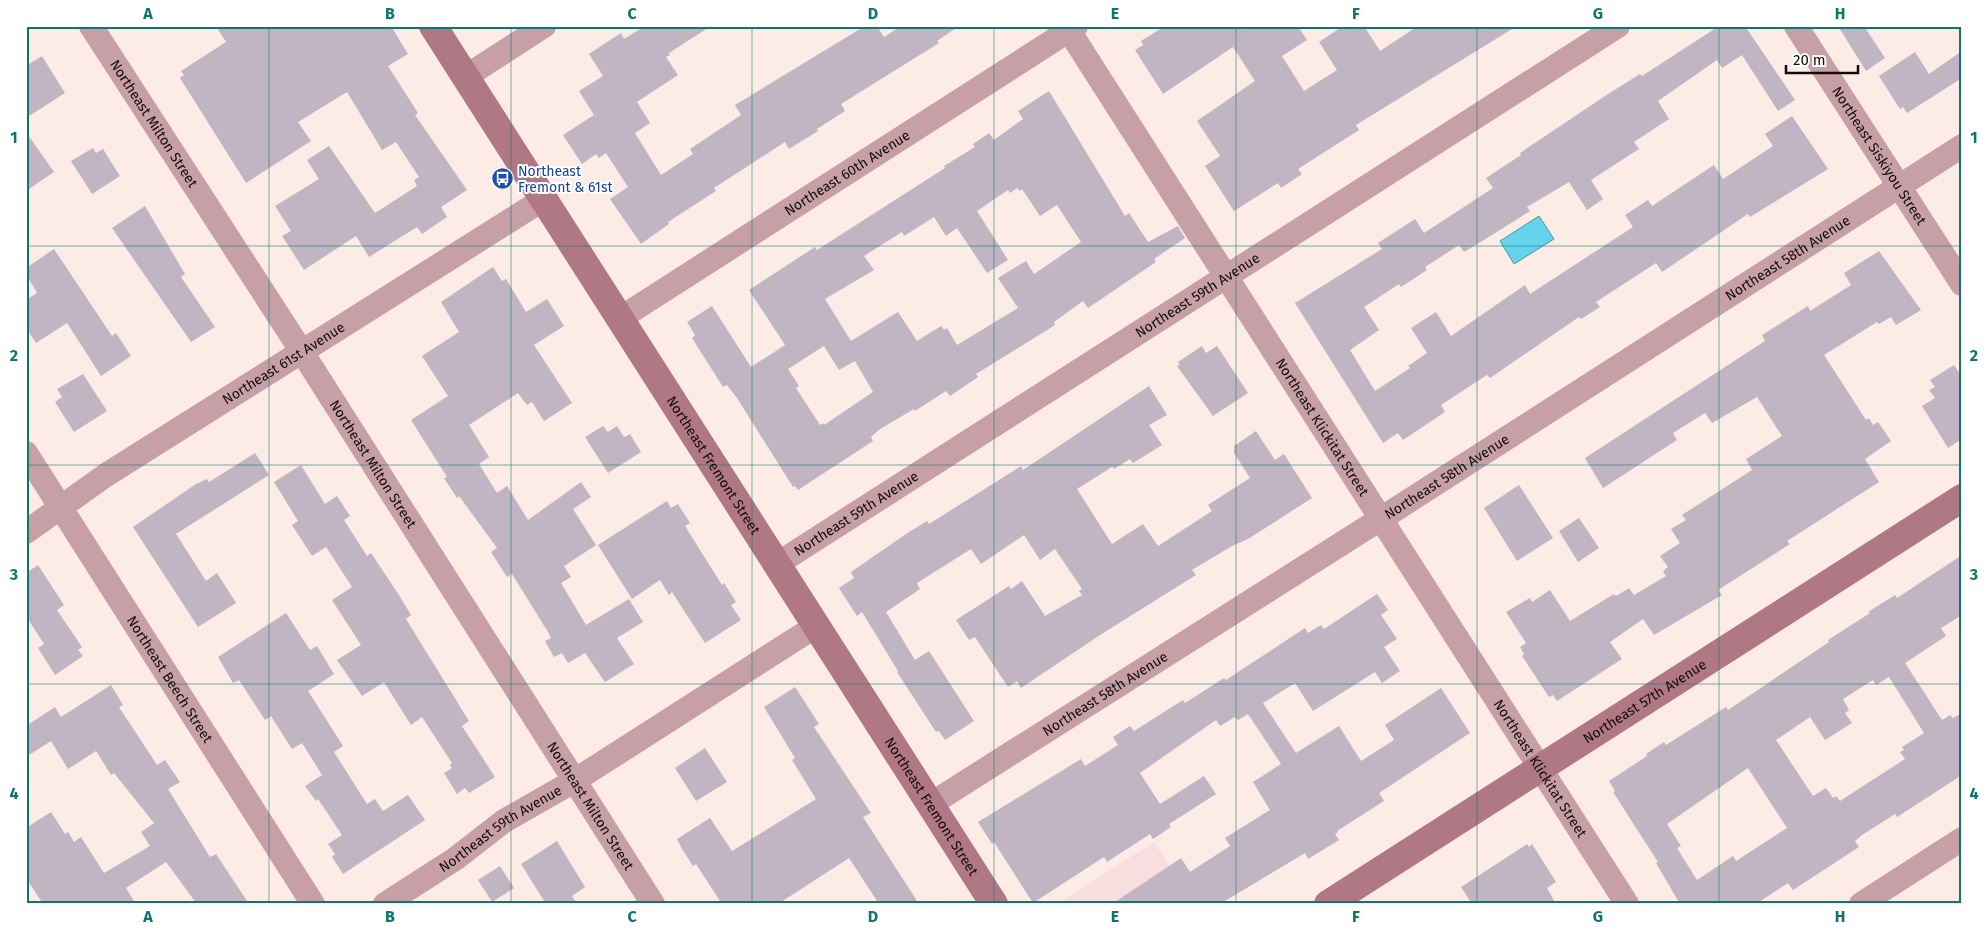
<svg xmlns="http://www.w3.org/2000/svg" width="1988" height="930" font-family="'Fira Sans',sans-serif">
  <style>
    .commercial { fill: #f9dedf }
    .water { fill: #64d3eb; stroke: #4b97a7 }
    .building { fill: #c1b4c3; fill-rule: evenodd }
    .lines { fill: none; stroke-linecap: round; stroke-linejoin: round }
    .minor { stroke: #c79fa7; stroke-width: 24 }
    .secondary { stroke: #b07784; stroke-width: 28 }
    .grid { fill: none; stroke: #0f766e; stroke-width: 1; stroke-opacity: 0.55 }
    .labels { text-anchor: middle; stroke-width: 4; stroke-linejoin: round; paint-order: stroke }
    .street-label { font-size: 14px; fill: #110b08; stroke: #fff }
    .transit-label { font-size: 14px; fill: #164399; stroke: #fff; text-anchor: start }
    .neatline { fill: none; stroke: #0f766e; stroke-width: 2 }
    .grid-label { font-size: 16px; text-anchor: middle; font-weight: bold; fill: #0f766e }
  </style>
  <rect width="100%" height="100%" fill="#fcece5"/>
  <path class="commercial" d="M1154,842L1193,904H1057Z"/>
  <path class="water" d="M1539,216L1554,239L1514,264L1500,241Z"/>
  <path class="building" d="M216,26H391L408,54L388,66L418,113L415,115L467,190L441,207L447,217L422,234L417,227L369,257L356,236L304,270L282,236L291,231L275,206L319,179L307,160L329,146L375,213L417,186L414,180L419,177L396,142L382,150L347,92L298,122L311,141L246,183L180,78L184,75L181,71L226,42Z
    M645,26H711L669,53L670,55L666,57L678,75L637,102L650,123L635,133L661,175L693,154L690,149L741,115L735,105L865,26H877L884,37L901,26H959L937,41L939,43L841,104L845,111L817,129L818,131L789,149L785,142L714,188L716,191L668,222L669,224L641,244L610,199L628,187L606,153L599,158L596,154L582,164L563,135L594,115L579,91L603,76L589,54L621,33L624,39Z
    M1165,26H1298L1307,40L1282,56L1304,91L1337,70L1319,42L1343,26H1364L1380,51L1418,26H1517L1356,125L1359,130L1298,169L1302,174L1281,188L1278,183L1234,211L1205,166L1220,156L1197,121L1255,81L1233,47L1163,94L1135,50L1143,45L1141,41Z
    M1719,26H1745L1795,100L1778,111L1742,55L1722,68L1717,60L1658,101L1669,119L1634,142L1639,149L1591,180L1603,199L1587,210L1569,182L1527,207L1530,211L1492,235L1464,252L1459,245L1425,267L1427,270L1401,287L1399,284L1364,307L1379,330L1350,350L1375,391L1410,368L1408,366L1427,353L1411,328L1436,312L1451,336L1525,285L1530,294L1633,227L1625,215L1648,200L1652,206L1714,165L1723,179L1773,146L1765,134L1792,116L1828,169L1750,217L1748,214L1662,272L1656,263L1596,302L1600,307L1581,319L1579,317L1490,378L1487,375L1441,405L1445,412L1403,440L1398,433L1383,443L1295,303L1382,249L1378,243L1415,219L1424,233L1493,188L1486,178L1521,155L1520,153L1608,94L1640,74L1642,76Z
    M1838,26H1864L1885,58L1866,71Z
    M1962,51V78L1907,113L1903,107L1900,109L1879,76L1915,52L1929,74Z
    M42,56L65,93L26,118V66Z
    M1049,91L1125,216L1129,213L1148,242L1178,226L1185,238L1154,259L1156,262L1088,308L1083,301L1054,322L1055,325L976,374L978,377L950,396L946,391L915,411L914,409L880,429L871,437L873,441L798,490L795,486L793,487L737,398L727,385L723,387L692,338L695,335L687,322L712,306L751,367L785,345L749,290L815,247L817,250L945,168L944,166L975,147L973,144L989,133L994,140L1023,119L1018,111ZM1017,188L1020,191L1022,189L1040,216L1057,205L1081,242L1034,274L1026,261L998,278L1018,308L957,345L947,328L944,330L941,326L917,341L898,312L851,341L825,299L874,270L864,256L902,232L904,236L934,217L946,236L957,228L987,273L1008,260L977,211L1008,190L1010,193ZM824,346L839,370L855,361L873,392L824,425L823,423L820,425L796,388L799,386L788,369Z
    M26,132L54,172L26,191Z
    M93,148L96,153L103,149L120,176L92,194L71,161Z
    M145,206L185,274L181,277L215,327L191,342L112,228Z
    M54,249L112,336L116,333L131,356L101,376L67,323L36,343L26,328V300L37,293L26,274V268Z
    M1879,251L1921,310L1896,325L1891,317L1879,324L1877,322L1824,355L1866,420L1869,418L1873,425L1878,422L1891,441L1865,459L1879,482L1787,541L1790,544L1718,590L1722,595L1654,635L1643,619L1610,642L1622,659L1557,701L1553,695L1549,697L1522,656L1524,654L1520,647L1526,643L1506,612L1530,598L1532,602L1550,590L1570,621L1614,594L1616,596L1629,588L1634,595L1666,576L1663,571L1668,567L1660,556L1680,543L1671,529L1686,520L1682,515L1752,470L1746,459L1782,436L1757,397L1712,423L1705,413L1673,433L1677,440L1603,488L1585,458L1765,341L1762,335L1808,306L1810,311L1851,285L1844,273Z
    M493,267L502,281L506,279L526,312L547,299L564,326L534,345L572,403L544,421L532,402L527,405L518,393L469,425L489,457L479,464L497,493L507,486L528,520L581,482L591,497L573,509L596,545L564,566L571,577L561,583L586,625L629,599L643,622L617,638L634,664L605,682L585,653L568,663L562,653L554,657L545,641L551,638L548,632L512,574L507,577L491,552L497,548L459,496L457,498L444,478L447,477L411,420L448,396L422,356L459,332L441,302Z
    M1202,346L1206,353L1217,346L1248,393L1213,416L1177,366L1180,365L1178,362Z
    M1954,365L1962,377V439L1948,448L1922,406L1935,398L1929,390L1935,387L1930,380Z
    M83,374L107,411L74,432L55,402L62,397L57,389Z
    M1149,386L1167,415L1149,425L1162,445L1133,463L1130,459L1114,469L1112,467L1077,489L1112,544L1143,524L1158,546L1212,511L1208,505L1250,478L1234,453V446L1256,431L1275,460L1284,454L1312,498L1248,539L1232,546L1192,570L1196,575L1100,635L1021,688L1017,681L1008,687L975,637L969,640L956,620L1009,586L1011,589L1022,581L1045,616L1082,595L1079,591L1082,589L1055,549L1040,560L1024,535L981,564L971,549L917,583L920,589L886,612L915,660L929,651L974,721L945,740L939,731L936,732L897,672L898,671L862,612L857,616L839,588L854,578L851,572L909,532L927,521L929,524L1021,466L1023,470Z
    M603,426L608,432L617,426L624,437L630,434L641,452L608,473L585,437Z
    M255,453L269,475L176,534L206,581L217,573L236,603L198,627L133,527L196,484L207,479L209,482Z
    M301,465L325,504L337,496L350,516L344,520L367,556L371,553L397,592L411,615L406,619L469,721L462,726L495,777L469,793L465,788L457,794L444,773L452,768L450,765L452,763L422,717L411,725L384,682L362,696L337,660L361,645L332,600L352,587L326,547L312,556L292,525L298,521L274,482Z
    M1519,485L1553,538L1517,561L1484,508Z
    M667,501L671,508L678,504L690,523L685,526L722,585L724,583L736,602L731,605L741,620L705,643L672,592L669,595L660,580L632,599L598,545Z
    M1579,518L1599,548L1578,562L1559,531Z
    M1962,555V615L1941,628L1946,636L1905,663L1942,720L1950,715L1953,718L1962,713V775L1897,817L1895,814L1862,835L1855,841L1859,847L1793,890L1788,883L1756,904H1680L1656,863L1658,862L1613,792L1615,791L1609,781L1647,756L1646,754L1664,742L1666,745L1726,707L1728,710L1829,642L1828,640L1870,613L1868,612L1895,595L1897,598ZM1889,677L1924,733L1902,747L1904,750L1900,752L1905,759L1840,801L1836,796L1833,798L1826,788L1813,796L1776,740L1810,717L1825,740L1852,723L1845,713L1849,710L1843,699L1873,680L1876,685ZM1748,768L1787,828L1736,861L1733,856L1697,880L1677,848L1681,846L1667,824Z
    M38,565L64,605L57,610L82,647L78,650L83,656L55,675L38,648L44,644L26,616V573Z
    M1377,594L1388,610L1381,615L1397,639L1384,647L1400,671L1382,683L1375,672L1313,711L1295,683L1263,703L1296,753L1339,726L1361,761L1394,740L1385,725L1441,688L1470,733L1379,793L1384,801L1337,831L1338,832L1335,834L1339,840L1308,859L1305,853L1220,904H1112L1181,858L1190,872L1230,846L1225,838L1270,810L1253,782L1281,764L1248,714L1238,720L1235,717L1220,726L1216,720L1140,773L1160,804L1204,776L1216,794L1169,824L1171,827L1153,839L1150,834L1107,862L1104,857L1033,903L994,842L992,844L978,822L1081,759L1085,766L1118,745L1113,737L1130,726L1134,731L1183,700L1185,703L1224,678L1226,680L1305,628L1308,633L1321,625L1324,629Z
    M286,613L310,650L317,646L334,674L308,691L343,746L334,752L367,804L375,799L383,811L408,795L425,820L343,874L332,857L335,854L328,844L342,835L318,799L316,801L305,786L322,775L302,743L292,749L271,716L265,720L239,680L233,683L218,657Z
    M111,685L123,705L119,707L157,765L165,760L180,782L168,789L210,857L216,854L249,904H197L166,862L126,888L136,904H43L26,878V828L51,812L65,834L68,832L74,842L81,837L104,873L150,846L141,832L154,823L114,773L111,775L96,751L68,769L51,741L26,757V726L55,707L61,717Z
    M795,687L819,724L814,727L871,813L863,817L919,904H879L849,858L778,904H722L696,864L693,866L682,849L677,839L710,818L732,851L816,799L792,760L795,758L764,707Z
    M705,748L727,782L696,801L675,768Z
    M557,841L585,887L572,896L577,904H546L521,864Z
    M1527,844L1529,847L1532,844L1556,882L1547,888L1556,904H1472L1461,887Z
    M500,866L514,888L492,902L478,880Z"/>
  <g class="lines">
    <g class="minor">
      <path id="s1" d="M91,26L302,352L653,904"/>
      <path id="s2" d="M1066,26L1627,904"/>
      <path id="s3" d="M1796,26L1962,284"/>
      <path d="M465,77L544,26"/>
      <path id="s4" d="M619,319L1076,26"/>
      <path id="s5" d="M26,453L313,904"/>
      <path id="s6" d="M26,532L106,475L544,199"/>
      <path id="s7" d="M777,564L1618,26"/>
      <path id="s8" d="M931,804L1404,504L1962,146"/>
      <path id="s9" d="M385,904L455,859L504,821L574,781L816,626"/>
      <path d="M1861,904L1962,839"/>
    </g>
    <g class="secondary">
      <path id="s10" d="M433,26L994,904"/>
      <path id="s11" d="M1328,904L1962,498"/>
    </g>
  </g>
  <path class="grid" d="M269,26V904M511,26V904M752,26V904M994,26V904M1236,26V904M1477,26V904M1719,26V904M26,246H1962M26,465H1962M26,684H1962"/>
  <defs>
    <symbol id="bus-disc" viewBox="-11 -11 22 22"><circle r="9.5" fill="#1a4fb4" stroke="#fff"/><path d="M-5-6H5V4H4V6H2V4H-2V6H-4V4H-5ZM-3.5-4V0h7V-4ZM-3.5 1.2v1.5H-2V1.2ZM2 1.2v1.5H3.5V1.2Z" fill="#fff"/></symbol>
  </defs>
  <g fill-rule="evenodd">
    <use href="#bus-disc" x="490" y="166" width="25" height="25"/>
  </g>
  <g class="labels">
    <g class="street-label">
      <text dy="5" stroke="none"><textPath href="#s1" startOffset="116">Northeast Milton Street</textPath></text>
      <text dy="5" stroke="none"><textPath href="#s3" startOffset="154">Northeast Siskiyou Street</textPath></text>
      <text dy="5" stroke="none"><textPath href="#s4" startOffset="271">Northeast 60th Avenue</textPath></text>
      <text dy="5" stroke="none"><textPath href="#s8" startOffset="1016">Northeast 58th Avenue</textPath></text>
      <text dy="5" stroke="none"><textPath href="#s7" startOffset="499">Northeast 59th Avenue</textPath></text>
      <text dy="5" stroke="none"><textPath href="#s6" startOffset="308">Northeast 61st Avenue</textPath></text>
      <text dy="5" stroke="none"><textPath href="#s2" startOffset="476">Northeast Klickitat Street</textPath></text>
      <text dy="5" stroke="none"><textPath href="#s1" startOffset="521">Northeast Milton Street</textPath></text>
      <text dy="5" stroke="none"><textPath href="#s10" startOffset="521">Northeast Fremont Street</textPath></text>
      <text dy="5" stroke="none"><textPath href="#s8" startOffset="611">Northeast 58th Avenue</textPath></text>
      <text dy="5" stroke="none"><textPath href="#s7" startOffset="94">Northeast 59th Avenue</textPath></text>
      <text dy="5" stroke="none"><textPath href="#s5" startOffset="268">Northeast Beech Street</textPath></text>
      <text dy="5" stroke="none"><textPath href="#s8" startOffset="206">Northeast 58th Avenue</textPath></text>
      <text dy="5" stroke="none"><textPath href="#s11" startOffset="376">Northeast 57th Avenue</textPath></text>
      <text dy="5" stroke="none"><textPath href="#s2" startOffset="881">Northeast Klickitat Street</textPath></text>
      <text dy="5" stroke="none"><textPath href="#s1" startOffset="926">Northeast Milton Street</textPath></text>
      <text dy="5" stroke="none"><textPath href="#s10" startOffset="926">Northeast Fremont Street</textPath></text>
      <text dy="5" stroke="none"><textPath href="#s9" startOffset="138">Northeast 59th Avenue</textPath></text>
    </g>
    <g class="transit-label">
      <text x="518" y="176">Northeast<tspan x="518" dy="16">Fremont &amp; 61st</tspan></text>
    </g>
  </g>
  <rect width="1988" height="930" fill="none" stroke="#ffffff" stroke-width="55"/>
  <path d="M1786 65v8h72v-8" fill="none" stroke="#110b08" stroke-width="2.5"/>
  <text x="1793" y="65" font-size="15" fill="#110b08" stroke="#ffffff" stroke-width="4" paint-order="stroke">20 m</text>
  <rect x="28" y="28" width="1932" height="874" class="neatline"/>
  <g class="grid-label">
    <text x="148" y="19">A</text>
    <text x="390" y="19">B</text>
    <text x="632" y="19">C</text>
    <text x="873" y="19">D</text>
    <text x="1115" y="19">E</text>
    <text x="1356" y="19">F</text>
    <text x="1598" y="19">G</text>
    <text x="1840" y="19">H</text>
    <text x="14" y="143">1</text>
    <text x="1974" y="143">1</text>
    <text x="14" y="361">2</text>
    <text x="1974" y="361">2</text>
    <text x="14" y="580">3</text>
    <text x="1974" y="580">3</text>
    <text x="14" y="799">4</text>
    <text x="1974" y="799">4</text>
    <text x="148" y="922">A</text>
    <text x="390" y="922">B</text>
    <text x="632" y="922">C</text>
    <text x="873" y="922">D</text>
    <text x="1115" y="922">E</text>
    <text x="1356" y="922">F</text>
    <text x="1598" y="922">G</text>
    <text x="1840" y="922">H</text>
  </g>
</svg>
